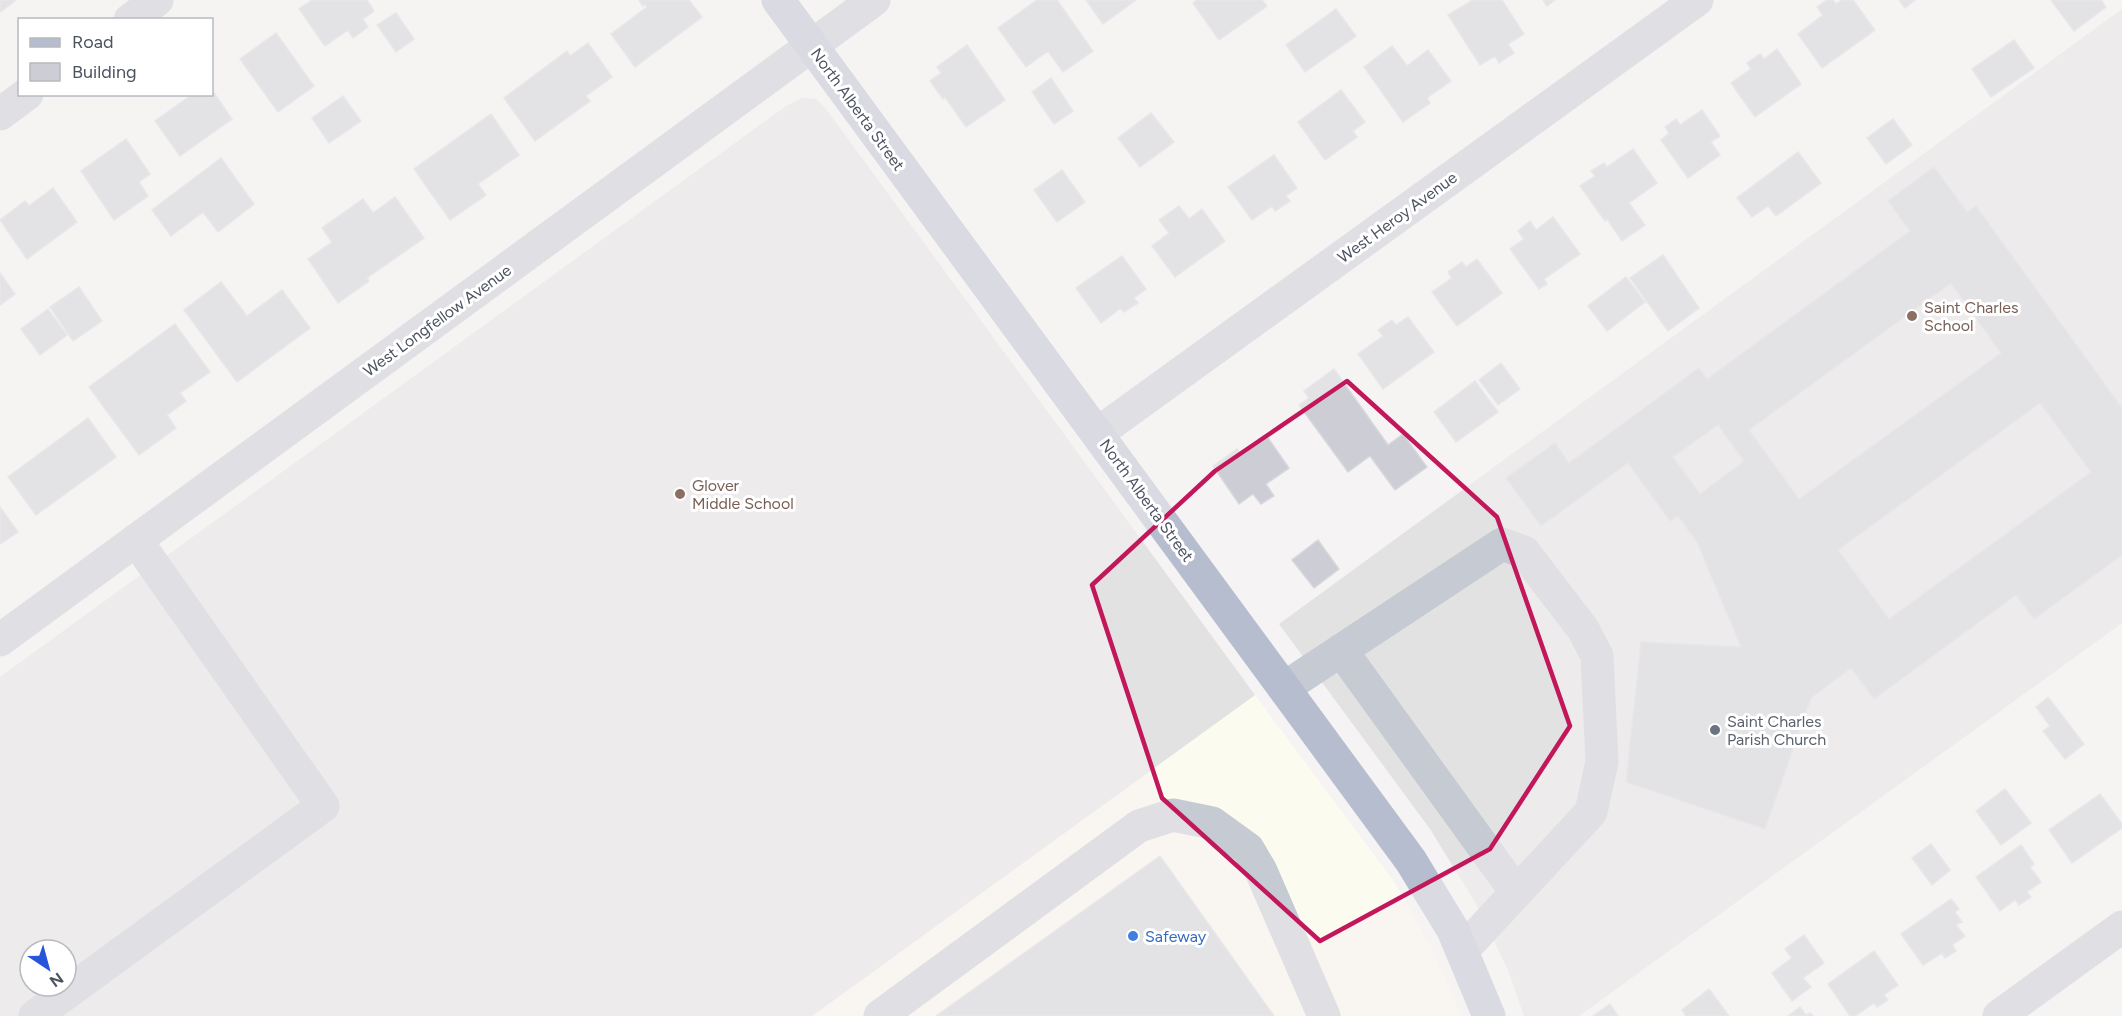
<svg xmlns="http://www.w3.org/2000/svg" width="2122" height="1016" font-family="Figtree,sans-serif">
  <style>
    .commercial { fill: #fcfbf0 }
    .education { fill: #e3e2e2; fill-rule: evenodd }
    .building { fill: #cdced5; stroke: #d7d8de; stroke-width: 1.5; fill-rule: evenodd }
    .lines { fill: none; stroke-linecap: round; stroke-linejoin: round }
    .minor { stroke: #c5cad3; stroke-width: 33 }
    .major { stroke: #b5bdcf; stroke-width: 33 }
    .marked { fill: none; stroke: #c2185b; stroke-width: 4.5; stroke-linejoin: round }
    .education-dot { fill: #8d6e63; stroke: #fff; stroke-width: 2 }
    .worship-dot { fill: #6b7280; stroke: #fff; stroke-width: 2 }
    .shop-dot { fill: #3f7fe0; stroke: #fff; stroke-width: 2 }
    .labels { text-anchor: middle; stroke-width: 6; stroke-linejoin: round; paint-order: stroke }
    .street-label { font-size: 16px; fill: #4b5260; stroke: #fff }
    .education-label { font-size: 16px; fill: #785e54; stroke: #fff; text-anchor: start }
    .worship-label { font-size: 16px; fill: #5b616d; stroke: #fff; text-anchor: start }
    .shop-label { font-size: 16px; fill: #366cbe; stroke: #fff; text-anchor: start }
  </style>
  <rect width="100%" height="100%" fill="#f5f3f3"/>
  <path class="commercial" d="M1255,695L1395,883L1429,943L1462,1016H812Z"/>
  <path class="education" d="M2122,9V623L1579,1016H1524L1508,970L1475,902L1430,829L1279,624Z
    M802,98L816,99L826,109L1255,695L812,1016H0V677L786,106ZM30,950H66V986H30Z"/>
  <path class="building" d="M0,0H16L0,12Z
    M312,0H367L374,11L363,19L368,27L353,38L348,30L325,46L299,9Z
    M639,0H689L702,17L635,67L611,34L647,7L645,4L643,6Z
    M1037,0H1057L1093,51L1063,72L1048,51L1026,67L998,28Z
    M1086,0H1136L1103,24Z
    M1196,0H1262L1267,6L1219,40L1193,3Z
    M1473,0H1502L1524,34L1508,44L1514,53L1499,63L1495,56L1480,65L1448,15Z
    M1543,0H1555L1547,6Z
    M1827,0H1833L1836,4L1842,0H1853L1875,30L1822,68L1798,34L1823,15L1817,7Z
    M1899,0H1915L1905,8Z
    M2051,0H2101L2106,7L2074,31Z
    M1336,9L1356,36L1305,72L1286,45Z
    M396,13L414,39L396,52L377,25Z
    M276,33L314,86L278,112L240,59Z
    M2014,40L2034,68L1991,97L1972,69Z
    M588,43L612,77L586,96L590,101L535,141L504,98L567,51L570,56Z
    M967,45L1005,100L966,127L945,97L943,99L930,81L941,73L937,67Z
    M1392,46L1407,66L1428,50L1451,81L1427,98L1430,103L1403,122L1364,67Z
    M1777,49L1801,84L1755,117L1731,83L1751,69L1747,63L1760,54L1764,59Z
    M1051,78L1073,111L1054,124L1032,92Z
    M212,90L232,119L180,156L155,121L193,94H212Z
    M1341,90L1365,122L1353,131L1357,137L1325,160L1298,122Z
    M343,96L361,121L329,143L312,118Z
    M1702,110L1720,136L1711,142L1720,155L1688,178L1661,140L1669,133L1665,127L1676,119L1680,125Z
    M1151,113L1174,142L1140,167L1118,138Z
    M491,114L519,155L478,184L486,195L450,220L414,169Z
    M1893,119L1912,145L1886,164L1867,138Z
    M126,139L150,174L139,182L148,196L114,220L81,171Z
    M1633,149L1657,183L1629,203L1645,225L1622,241L1607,219L1605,221L1580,186L1595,176L1591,171L1604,163L1607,167Z
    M1798,152L1821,183L1776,216L1768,206L1752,217L1737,198Z
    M1274,155L1297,188L1286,196L1290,201L1275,211L1272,206L1252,220L1228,187Z
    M221,158L254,204L218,232L203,212L171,236L152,210Z
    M1934,167L1967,212L1976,206L2122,408V555L2034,619L2016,595L1874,699L1851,668L1811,698L1765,829L1626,782L1641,642L1741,647L1697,542L1678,516L1670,521L1628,463L1541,526L1506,478L1555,443L1569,463L1699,368L1707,379L1910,231L1888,201ZM1951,283L2001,353L1799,499L1749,430ZM2040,403L2091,472L1889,619L1838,550ZM1718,425L1744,461L1700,494L1673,457Z
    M1062,170L1085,202L1057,222L1034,190Z
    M53,188L77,222L27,259L0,220L25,201L29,206Z
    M395,197L424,238L367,278L369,281L338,303L308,259L332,242L322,228L363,199L373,213Z
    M1179,206L1189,219L1202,209L1225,241L1175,277L1152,246L1169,233L1159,220Z
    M1553,217L1580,254L1544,279L1547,284L1539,289L1510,249L1524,239L1518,231L1530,221L1536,230Z
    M1663,255L1699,308L1668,331L1630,278Z
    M1122,256L1146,289L1134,298L1138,303L1124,312L1121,308L1101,323L1076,288Z
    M1477,259L1502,293L1457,326L1432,292L1452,278L1448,272L1462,262L1466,267Z
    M0,273L15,294L0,305Z
    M1626,277L1645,302L1607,331L1588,306Z
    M221,282L247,316L282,290L310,328L237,382L184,310Z
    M79,287L102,321L73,341L50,307Z
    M48,309L67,335L40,355L21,329Z
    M1408,317L1434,352L1383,389L1358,354L1383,336L1378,330L1392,320L1396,325Z
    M175,324L210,372L180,393L186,401L167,415L176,428L139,455L89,387Z
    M1501,363L1520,389L1498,405L1479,380Z
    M1334,369L1388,445L1403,434L1427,467L1395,490L1370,456L1348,472L1299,405L1309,398L1304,391Z
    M1475,381L1498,412L1456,442L1434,412Z
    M88,418L116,457L36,515L8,477Z
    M1266,435L1289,468L1266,484L1274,496L1261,504L1253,494L1239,504L1213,466L1237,449L1240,453Z
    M0,507L18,532L0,544Z
    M1318,540L1339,569L1314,588L1292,560Z
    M2048,697L2084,744L2065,759L2043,731L2050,726L2036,707Z
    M2005,789L2031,823L2001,845L1976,811Z
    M2100,794L2122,824V828L2072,863L2049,830Z
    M1931,844L1950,870L1932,885L1912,858Z
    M2021,845L2034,864L2030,867L2041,882L2027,892L2031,897L2019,905L2015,900L2000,911L1976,877Z
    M1160,856L1274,1016H936Z
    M1951,899L1959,909L1955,912L1962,922L1956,925L1965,936L1952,945L1956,951L1945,958L1942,953L1923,965L1901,934Z
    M1804,935L1824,963L1803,978L1811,987L1792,1001L1772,973L1792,958L1785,949Z
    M1874,951L1898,985L1884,995L1888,1000L1877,1007L1874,1003L1855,1016H1850L1828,984Z
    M1709,989L1729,1016H1686L1682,1010Z
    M1610,1004L1618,1016H1593Z
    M1800,1007L1806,1015L1810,1013L1813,1016H1788Z"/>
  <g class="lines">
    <path class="minor" d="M130,20L157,0
      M0,114L27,94
      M1098,433L1697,0
      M0,640L874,0
      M1341,650L1516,892
      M1284,688L1502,544L1524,552L1583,629L1597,656L1602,762L1591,812L1462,951
      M35,1016L323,806L136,540
      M880,1016L1139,826L1173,815L1212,823L1248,849L1261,871L1324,1016
      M1999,1016L2122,927"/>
    <path class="major" d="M778,0L1411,861L1453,930L1489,1016"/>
  </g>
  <path d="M0 0H2122V1016H0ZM1347,381L1497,517L1570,726L1490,849L1320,941L1162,798L1092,585L1215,471Z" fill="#f5f3f3" fill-opacity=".55" fill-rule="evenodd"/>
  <path class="marked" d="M1347,381L1497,517L1570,726L1490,849L1320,941L1162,798L1092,585L1215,471Z"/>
  <g class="education-dot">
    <circle cx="1912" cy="316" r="6"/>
    <circle cx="680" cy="494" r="6"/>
  </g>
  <circle class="worship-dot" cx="1715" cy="730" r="6"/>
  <circle class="shop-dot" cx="1133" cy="936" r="6"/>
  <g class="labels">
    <g class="street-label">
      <text transform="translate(858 109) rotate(54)" y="6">North Alberta Street</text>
      <text transform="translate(1397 217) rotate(-36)" y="6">West Heroy Avenue</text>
      <text transform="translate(437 320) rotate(-36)" y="6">West Longfellow Avenue</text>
      <text transform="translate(1147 500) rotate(54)" y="6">North Alberta Street</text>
    </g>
    <g class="education-label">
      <text x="1924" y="313">Saint Charles<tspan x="1924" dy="18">School</tspan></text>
      <text x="692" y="491">Glover<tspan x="692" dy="18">Middle School</tspan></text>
    </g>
    <g class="worship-label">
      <text x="1727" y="727">Saint Charles<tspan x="1727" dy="18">Parish Church</tspan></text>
    </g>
    <g class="shop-label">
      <text x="1145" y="942">Safeway</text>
    </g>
  </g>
  <rect x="18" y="18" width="195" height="78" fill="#ffffff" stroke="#b7babf" stroke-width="1.5"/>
  <rect x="30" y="38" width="30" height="9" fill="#b5bdcf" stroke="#b7babf" stroke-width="1.5"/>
  <text x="72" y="48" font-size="18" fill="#4b5260">Road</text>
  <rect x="30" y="63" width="30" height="18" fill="#cdced5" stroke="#b7babf" stroke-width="1.5"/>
  <text x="72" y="78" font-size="18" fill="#4b5260">Building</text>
  <g transform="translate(48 968) rotate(144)"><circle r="28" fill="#ffffff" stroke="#b7babf" stroke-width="1.5"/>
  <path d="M0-4.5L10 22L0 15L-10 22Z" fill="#2654db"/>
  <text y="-9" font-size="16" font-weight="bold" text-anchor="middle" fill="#4b5260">N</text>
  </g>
</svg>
